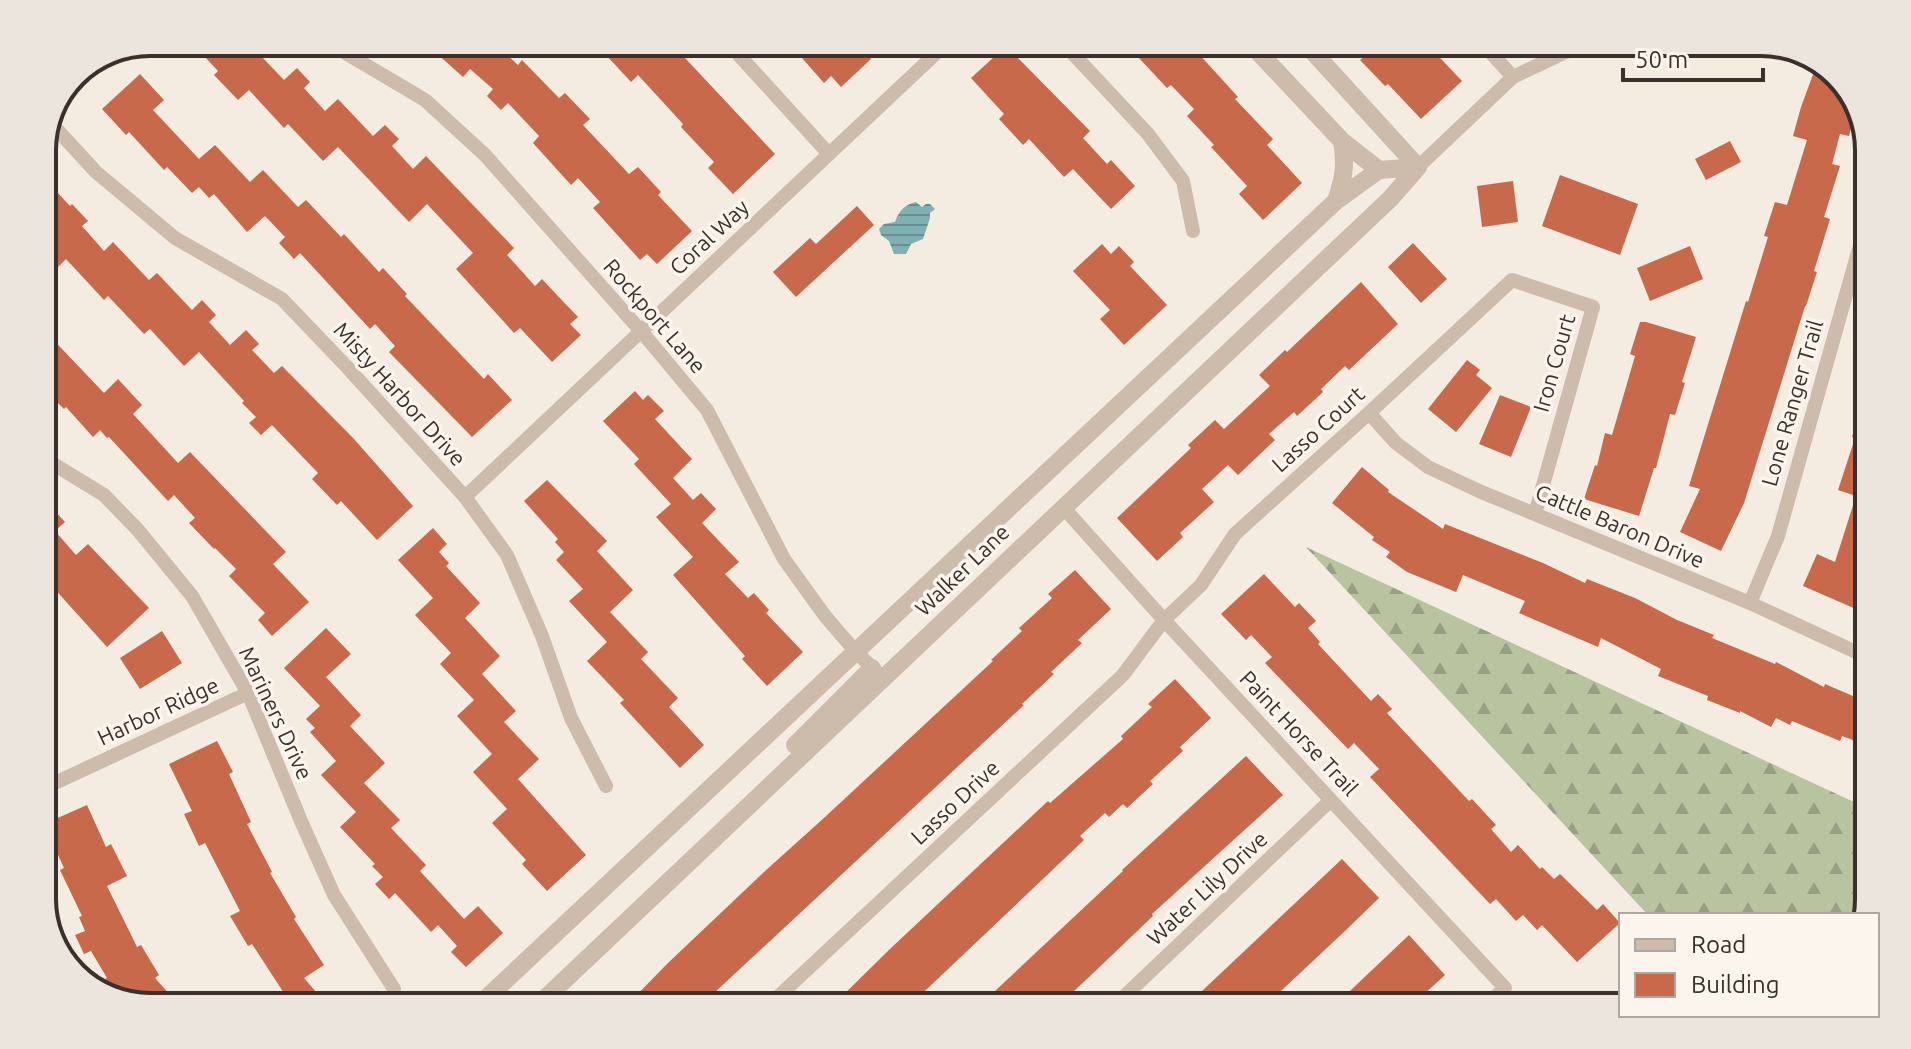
<svg xmlns="http://www.w3.org/2000/svg" width="1911" height="1049" font-family="Ubuntu,sans-serif">
  <style>
    .forest { fill: url(#forest-firs) }
    .water { fill: url(#water-rules) }
    .building { fill: #c8694b }
    .lines { fill: none; stroke-linecap: round; stroke-linejoin: round }
    .minor { stroke: #cdbbac; stroke-width: 14 }
    .tertiary { stroke: #cdbbac; stroke-width: 18 }
    .labels { text-anchor: middle; stroke-width: 7; stroke-linejoin: round; paint-order: stroke }
    .street-label { font-size: 22px; fill: #3b302b; stroke: #fbf5ee }
    .rim { fill: none; stroke: #3b302b; stroke-width: 4 }
  </style>
  <defs>
    <pattern id="forest-firs" width="22" height="20" patternUnits="userSpaceOnUse" patternTransform="scale(2)"><rect width="22" height="20" fill="#b8c4a0"/><path d="M5 1l3.5 6h-7zM16 11l3.5 6h-7z" fill="#97a083"/></pattern>
    <pattern id="water-rules" width="6" height="5" patternUnits="userSpaceOnUse" patternTransform="scale(2)"><rect width="6" height="5" fill="#7fb0b2"/><path d="M0 2.5h6" fill="none" stroke="#699091"/></pattern>
  </defs>
  <rect width="100%" height="100%" fill="#f4ebe1"/>
  <path class="forest" d="M1306,547L1869,809V899L1865,915H1648Z"/>
  <path class="water" d="M916,202L922,207L926,204H930L935,209L930,213V218L923,239L911,244L906,254H894L889,241L881,235L879,229L884,224L895,222C899,211 904,205 916,202Z"/>
  <path class="building" d="M191,42H261L269,51L262,57L284,80L297,68L310,82L304,88L325,111L338,99L373,136L385,125L399,139L392,146L413,169L426,156L514,248L507,255L535,286L542,279L556,294L578,317L570,324L581,335L552,362L520,328L514,333L456,269L473,253L427,204L409,222L338,147L323,161L288,124L284,128L249,90L238,100L214,75L218,71Z
    M424,42H493L518,65L522,60L559,98L565,93L590,119L583,125L629,174L638,167L661,192L658,195L692,231L657,264L647,254L640,260L593,208L600,202L578,178L571,185L533,143L539,136L508,103L501,110L487,96L493,89L470,69L463,77Z
    M620,42H670L775,154L733,194L708,168L714,162L681,127L683,124L638,75L631,82L606,55Z
    M788,42H855L871,59L841,87L831,76L824,83Z
    M1124,42H1188L1238,97L1235,99L1273,139L1267,145L1302,183L1263,220L1239,194L1247,186L1211,147L1214,145L1187,116L1194,109L1171,85L1167,88Z
    M1354,42H1425L1462,81L1421,119L1388,84L1385,86L1360,60L1366,55Z
    M1006,46L1090,131L1083,138L1107,164L1111,160L1135,186L1111,209L1073,169L1064,177L1029,139L1023,145L999,119L1004,114L971,78Z
    M1818,61L1851,90L1856,105L1852,115L1854,116L1849,136L1840,134L1832,164L1840,166L1824,217L1830,219L1814,271L1817,272L1806,306H1805L1744,503L1721,551L1680,532L1700,489L1689,486L1746,301L1748,302L1768,237L1764,236L1775,202L1787,205L1807,140L1793,136L1801,107Z
    M140,74L164,100L153,110L199,159L215,145L250,182L263,170L298,207L306,200L341,237L344,234L379,272L383,268L407,294L405,296L484,379L488,374L512,400L472,437L389,352L395,346L375,324L370,329L300,253L294,259L279,243L285,237L265,216L247,232L214,194L209,198L199,187L192,193L167,167L164,170L129,132L126,135L102,109Z
    M1730,141L1741,162L1706,180L1695,159Z
    M1560,175L1638,204L1620,255L1542,226Z
    M42,176L70,206L72,204L88,221L82,226L104,251L113,242L149,280L157,273L192,310L202,300L216,315L209,322L230,345L246,330L259,344L252,350L274,373L282,366L354,439L413,506L377,540L341,501L337,505L312,479L318,473L272,425L261,435L249,423L256,417L242,403L244,401L199,352L184,366L150,329L144,334L108,296L104,300L66,259L57,268L42,253Z
    M1513,181L1518,222L1482,227L1477,186Z
    M857,206L874,225L796,297L773,272L810,238L816,244Z
    M1413,243L1447,279L1421,303L1388,267Z
    M1102,244L1111,254L1119,246L1134,262L1130,266L1167,305L1124,345L1100,319L1110,310L1073,271Z
    M1690,246L1703,279L1650,301L1637,268Z
    M1361,282L1398,324L1349,370L1345,366L1321,389L1323,392L1297,416L1294,412L1269,434L1275,440L1238,475L1228,465L1202,489L1214,502L1180,533L1183,537L1157,561L1117,518L1191,448L1188,445L1215,420L1224,429L1270,386L1259,375L1285,350L1287,352Z
    M1640,322H1646L1696,337L1682,382L1685,383L1675,415L1670,414L1656,468H1654L1639,516L1584,499L1595,465L1597,466L1605,433L1612,435L1635,356L1630,354Z
    M42,328L104,393L118,379L142,405L133,414L178,463L190,452L286,552L273,564L309,602L272,636L258,620L265,613L229,576L236,569L215,548L214,549L189,523L195,518L174,495L168,501L109,437L107,438L100,430L93,437L66,407L64,409L53,398L42,408Z
    M1467,360L1480,370L1476,375L1492,388L1456,432L1428,409Z
    M635,391L643,400L648,395L664,411L655,419L692,459L673,478L693,500L701,493L716,509L702,523L739,562L725,574L748,598L754,593L769,610L766,613L803,652L767,686L742,659L745,656L673,575L693,557L656,517L671,504L634,464L639,459L603,421Z
    M1864,394H1869V577L1856,609L1803,586L1817,554L1835,562L1856,496L1838,490L1855,438L1852,437Z
    M1500,395L1531,407L1511,457L1479,444Z
    M1362,467L1389,490L1388,492L1443,529L1445,524L1543,563L1585,583L1587,579L1635,598L1677,620L1714,635L1712,638L1775,664L1776,662L1824,687L1825,684L1869,703V746L1842,736L1840,741L1792,721L1790,725L1776,718L1771,727L1740,711V713L1707,700L1708,696L1658,676L1661,669L1601,638L1598,647L1519,613L1525,601L1463,575L1456,592L1407,572L1386,557L1390,552L1372,540L1374,537L1332,503Z
    M547,480L607,541L597,551L633,590L610,612L648,652L641,659L678,698L669,707L704,745L680,768L620,703L624,700L587,661L607,642L569,601L583,589L556,560L564,552L555,542L558,539L524,501Z
    M51,507L65,522L55,531L76,555L88,544L149,608L107,647L42,575V515Z
    M433,528L447,544L439,552L449,563L446,566L480,603L465,618L500,656L482,674L516,711L504,722L539,759L518,779L586,855L547,891L522,864L526,860L492,823L507,809L473,772L492,754L457,716L474,700L440,664L451,653L415,615L433,598L398,560Z
    M1075,570L1111,609L1078,640L1082,643L1051,672L1054,674L1022,704L1024,705L699,1007H625L668,963L764,872L825,817L993,661L991,660L1022,631L1019,628L1052,598L1048,594Z
    M1264,574L1295,607L1299,603L1316,621L1308,628L1320,642L1318,644L1371,701L1378,694L1392,709L1387,713L1469,801L1472,799L1496,825L1491,829L1511,852L1518,845L1540,869L1542,867L1554,879L1560,874L1597,910L1603,904L1620,923L1577,962L1542,925L1537,930L1523,915L1516,921L1496,899L1490,904L1370,777L1379,769L1354,743L1348,749L1265,663L1272,657L1251,635L1246,640L1221,614Z
    M326,628L351,654L326,677L361,715L350,726L385,763L364,783L400,820L391,828L426,865L420,871L464,919L478,906L503,933L466,967L451,952L457,946L438,925L431,932L395,893L389,899L375,884L383,877L372,866L375,864L340,827L356,812L321,775L336,761L310,732L315,728L306,719L320,706L284,668Z
    M162,631L182,663L140,689L120,658Z
    M1175,679L1211,718L1180,747L1183,751L1150,781L1153,784L1127,808L1123,804L1109,817L1105,813L1080,836L1084,840L908,1007H831L891,948L1048,801L1050,803L1123,739L1121,736L1152,707L1148,704Z
    M217,741L233,772L229,774L251,822L247,824L272,872L270,873L296,917L294,919L324,965L304,978L329,1007H293L252,944L248,946L230,916L240,911L205,843L199,846L184,814L192,811L169,764Z
    M1246,756L1283,795L1152,914L1153,916L1089,977L1057,1007H978L1123,871L1122,870Z
    M87,805L106,847L111,844L127,876L107,886L137,947L141,945L159,975L155,978L181,1007H150L104,996L97,984L107,978L91,951L84,954L75,935L85,931L79,917L82,916L60,870L64,868L44,824Z
    M1342,859L1379,898L1346,930L1264,1007H1185Z
    M1409,935L1445,975L1410,1007H1333Z"/>
  <g class="lines">
    <path class="minor" d="M327,42L425,100L485,155L641,331L707,410L784,559L825,616L856,652L880,675
      M727,42L829,154
      M1062,42L1148,134L1183,181L1193,231
      M1481,42L1513,77
      M51,123L96,172L175,238L282,299L347,367L465,497L507,555L542,636L571,718L606,786
      M1418,167L1513,77L1587,42
      M1369,413L1396,443L1428,467L1479,491L1750,603L1869,658
      M42,457L104,495L138,530L192,596L248,693L301,821L334,895L394,989
      M465,497L948,42
      M1063,507L1164,620L1505,988L1484,1007
      M1750,603L1778,536L1869,213
      M42,789L248,693
      M767,1007L1123,675L1164,620L1201,585L1235,534L1369,413L1512,280L1593,307L1535,514
      M1113,1007L1331,800"/>
    <path class="tertiary" d="M1249,42L1342,141L1379,170
      M1304,42L1418,167
      M72,78L79,71
      M1336,201C1344,177 1346,167 1342,141
      M795,745L872,668
      M477,1007L1336,201L1379,170L1418,167
      M536,1007L1390,199L1418,167"/>
  </g>
  <g class="labels">
    <g class="street-label">
      <text transform="translate(709 237) rotate(-43)" y="8">Coral Way</text>
      <text transform="translate(655 316) rotate(49)" y="8">Rockport Lane</text>
      <text transform="translate(1554 363) rotate(-74)" y="8">Iron Court</text>
      <text transform="translate(400 394) rotate(48)" y="8">Misty Harbor Drive</text>
      <text transform="translate(1792 403) rotate(-74)" y="8">Lone Ranger Trail</text>
      <text transform="translate(1318 429) rotate(-42)" y="8">Lasso Court</text>
      <text transform="translate(1620 526) rotate(23)" y="8">Cattle Baron Drive</text>
      <text transform="translate(962 570) rotate(-44)" y="8">Walker Lane</text>
      <text transform="translate(158 711) rotate(-25)" y="8">Harbor Ridge</text>
      <text transform="translate(276 713) rotate(65)" y="8">Mariners Drive</text>
      <text transform="translate(1299 733) rotate(47)" y="8">Paint Horse Trail</text>
      <text transform="translate(955 802) rotate(-43)" y="8">Lasso Drive</text>
      <text transform="translate(1207 888) rotate(-43)" y="8">Water Lily Drive</text>
    </g>
  </g>
  <path d="M0 0H1911V1049H0ZM150 56H1761A94 94 0 0 1 1855 150V899A94 94 0 0 1 1761 993H150A94 94 0 0 1 56 899V150A94 94 0 0 1 150 56Z" fill="#ece5de" fill-rule="evenodd"/>
  <path class="rim" d="M150 56H1761A94 94 0 0 1 1855 150V899A94 94 0 0 1 1761 993H150A94 94 0 0 1 56 899V150A94 94 0 0 1 150 56Z"/>
  <rect x="1619" y="913" width="260" height="104" fill="#fbf5ee" stroke="#aea6a0" stroke-width="2"/>
  <rect x="1635" y="939" width="40" height="12" fill="#cdbbac" stroke="#aea6a0" stroke-width="2"/>
  <text x="1691" y="953" font-size="24" fill="#3b302b">Road</text>
  <rect x="1635" y="973" width="40" height="24" fill="#c8694b" stroke="#aea6a0" stroke-width="2"/>
  <text x="1691" y="993" font-size="24" fill="#3b302b">Building</text>
  <path d="M1623 68v12h140v-12" fill="none" stroke="#3b302b" stroke-width="4"/>
  <text x="1635" y="68" font-size="24" fill="#3b302b" stroke="#fbf5ee" stroke-width="6" paint-order="stroke">50 m</text>
</svg>
